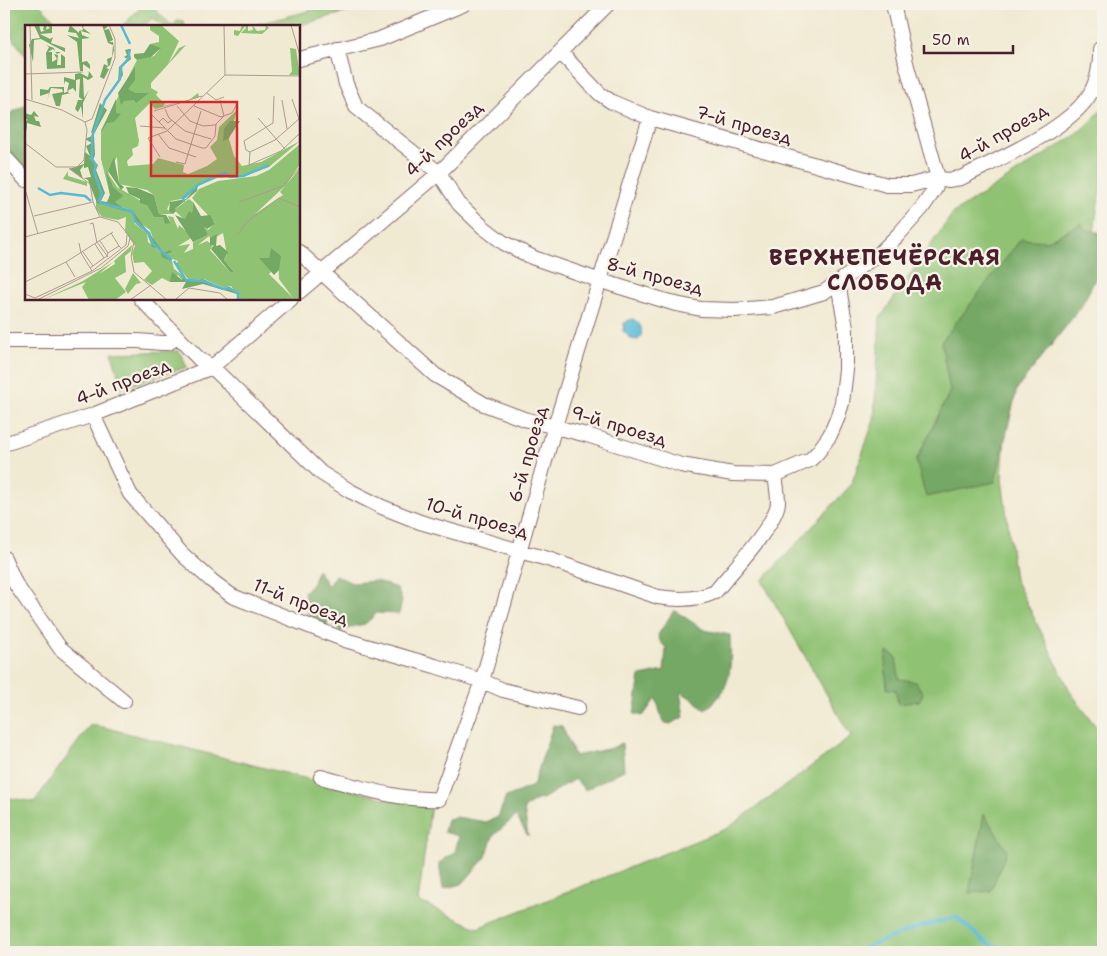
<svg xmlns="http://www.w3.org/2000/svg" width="1107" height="956" font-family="'Shantell Sans',sans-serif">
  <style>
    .green { fill: #90c273; stroke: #6d704f }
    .forest { fill: #74a865; stroke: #5f6448 }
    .water { fill: #57b9d5; stroke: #506c80 }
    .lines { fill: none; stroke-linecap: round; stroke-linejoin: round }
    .stream { stroke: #57b9d5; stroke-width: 4 }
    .street-casing { stroke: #846666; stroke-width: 16 }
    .street { stroke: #fff; stroke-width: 14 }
    .labels { text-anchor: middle; stroke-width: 4.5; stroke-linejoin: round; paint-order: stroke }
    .street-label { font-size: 18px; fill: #4a1f2b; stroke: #f7f3e8 }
    .district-label { font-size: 22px; font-weight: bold; letter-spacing: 1px; fill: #4a1f2b; stroke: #f7f3e8 }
    .inset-river { fill: none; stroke: #57b9d5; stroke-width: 2.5 }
    .inset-road { fill: none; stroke: #ae9990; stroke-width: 1 }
    .view { fill: #d62828; fill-opacity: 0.15; stroke: #d62828; stroke-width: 2.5 }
    .inset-edge { fill: none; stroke: #4a1f2b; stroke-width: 2.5 }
  </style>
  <rect width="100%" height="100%" fill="#f7f3e8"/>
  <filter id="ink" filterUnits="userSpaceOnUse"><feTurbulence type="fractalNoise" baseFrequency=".02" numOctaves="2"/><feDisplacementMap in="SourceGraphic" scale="10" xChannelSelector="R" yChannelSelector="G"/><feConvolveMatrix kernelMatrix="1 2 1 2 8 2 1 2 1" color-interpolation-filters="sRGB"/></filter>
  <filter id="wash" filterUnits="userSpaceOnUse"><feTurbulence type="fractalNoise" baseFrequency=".0096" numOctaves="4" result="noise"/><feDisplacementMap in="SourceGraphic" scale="20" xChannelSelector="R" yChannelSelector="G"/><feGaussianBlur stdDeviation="1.12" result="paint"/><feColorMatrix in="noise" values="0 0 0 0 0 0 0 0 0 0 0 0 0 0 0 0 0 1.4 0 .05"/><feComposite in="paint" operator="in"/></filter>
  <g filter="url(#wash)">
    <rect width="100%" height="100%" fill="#f1ead3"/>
    <path class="green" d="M4,4H39L61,26H26V56L4,27Z
      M144,4H153L152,6L172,26L179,20L184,21L185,26H162L153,18L143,26H122Z
      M350,4H376L296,26H250L317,9L321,11Z
      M1103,108V169L1086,286L1008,392L1002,479L1015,579L1071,693L1103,736V952H4V797L34,802L91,724L387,799L431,805L418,901L477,928L728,828L851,737L762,581L851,485L874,420L880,318L953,213L1082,131Z
      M179,351L187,367L122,388L112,353Z"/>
    <path class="forest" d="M26,105V131L23,132L26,145V173L10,156L4,132V124L11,113Z
      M1082,223L1084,229L1103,233V264L1081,307L1017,389L995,482L926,497L916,461L950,391L941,342L1021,239L1047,241Z
      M317,569L328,586L335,575L352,583L376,581L397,588L402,601L399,614L377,613L365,624L355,626L340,632L331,615L326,627L309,620L304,592L313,583Z
      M674,610L704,630L730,635C731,668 733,689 705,710L693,699L680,692L684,717L670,724L663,722L656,698L643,716L634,714L640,676L664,671L666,648L660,641L658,635Z
      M887,652L896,657L899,679L916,682L923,694L919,701L898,704L896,690L887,689L885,663Z
      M553,725L562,726L575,756L612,748L622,743L624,770L585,790L575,779L541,800L539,799L524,808L528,836L516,816L493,836L486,857L462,884L443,889L439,863L455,852L459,836L444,832L447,819L456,817L486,822L498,817L506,797L533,786Z
      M984,814L1007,851L991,891L969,893Z"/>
    <path class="water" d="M632,319C641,322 645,332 638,340L631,339L623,331L624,323Z"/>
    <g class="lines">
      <path class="stream" d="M854,952L916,928L956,917L985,942L998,948L1003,952"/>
    </g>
  </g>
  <g filter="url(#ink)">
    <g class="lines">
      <defs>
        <path id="street" d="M893,4L906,63L938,178
          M337,49L346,84L356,107L439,173L459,204L483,227L504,243L534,258L601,281L676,304L701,309L735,310L773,307L824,292L880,253L898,235L922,208L935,189L938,178
          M560,52L600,94L612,102L650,118L887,185H911L938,178L948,180L961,178C998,159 1065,131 1088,97C1097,84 1101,65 1100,49
          M299,59L380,39L464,4
          M4,156L26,180
          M299,252L435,375L484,404L524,419L587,435L681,465L733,474L775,475
          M299,292L439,173L608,4
          M141,299L199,359L212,367L321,473L350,491L382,507L420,522L551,560L658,597C677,600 698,600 715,592C730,573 777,524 778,502C778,493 776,483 775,475L810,460L818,452L830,435L837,419L842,403L846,370V328L838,283
          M4,341H138L162,343H168L178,337
          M93,415L130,494L182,554L212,581L232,596L345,640L435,666L482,681L503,690L578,708
          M4,444L93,415L212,367L291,299
          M4,558L16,585L60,648L124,701
          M321,777C359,787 400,801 439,799L482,681L555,426L650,118"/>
      </defs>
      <use href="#street" class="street-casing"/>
      <use href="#street" class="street"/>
    </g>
  </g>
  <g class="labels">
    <g class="street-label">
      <text transform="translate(744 125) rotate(16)" y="6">7-й проезд</text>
      <text transform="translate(1003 133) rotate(-30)" y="6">4-й проезд</text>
      <text transform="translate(444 139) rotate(-44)" y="6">4-й проезд</text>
      <text transform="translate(655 276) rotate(15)" y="6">8-й проезд</text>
      <text transform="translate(123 382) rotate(-21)" y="6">4-й проезд</text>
      <text transform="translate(619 426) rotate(17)" y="6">9-й проезд</text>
      <text transform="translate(528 454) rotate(-74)" y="6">6-й проезд</text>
      <text transform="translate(477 518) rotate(16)" y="6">10-й проезд</text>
      <text transform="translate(301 602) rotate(21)" y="6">11-й проезд</text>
    </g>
    <g class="district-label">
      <text x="885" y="265">ВЕРХНЕПЕЧЁРСКАЯ<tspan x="885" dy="25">СЛОБОДА</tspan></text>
    </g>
  </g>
  <g transform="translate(25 25)">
    <rect width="275" height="275" fill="#f1ead3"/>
    <path d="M125,0H136L154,16L143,39L154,23L161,20L126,58V63L133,67L131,70L140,79L138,81L164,75L173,68L174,72L130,84L125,78L110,93L114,116L113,121L107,124L108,130L102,136L103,141L128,139L133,133L159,140L158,147L163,149L182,141L192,134L185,122L192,115L194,102L212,85L204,114L209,131L217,141L236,137L275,116L244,142L218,152L192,153L171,162L161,173L146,176L142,184L148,189H134L129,170L122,165L94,159L92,132L83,146L84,150L92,162L123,180L128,190L138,192L141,198H146L143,191L148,192L153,204L154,200L168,212L153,221L165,219L159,228L168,224V217L183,210L178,202L183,205L190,198L167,173L174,164L193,156L231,151L244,145L275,119V139L261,160L230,189L258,170L255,167L275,143V275H215L206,261L199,263L179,254L164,255L151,239L153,236L143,232L130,219L125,205L111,195L107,185L82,178L85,170L76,134V105L112,35L129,31L135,24L125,19L134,17V11L125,5ZM198,208L202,230L199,235L209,247L206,248L185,225L188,220L182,216L173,220L184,211L186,215ZM246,226L253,234L254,254L268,273L244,249L246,247L238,235L244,233ZM217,0H223V6L228,5L227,0L232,6L240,5L241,0L244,3L237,9L216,8L221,3L220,1L213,11L209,10V5L215,6ZM265,23L271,24L275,50H264L267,46ZM43,146V151L62,157V161L38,154ZM71,171L78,179L106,188L110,199L122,208L123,217L147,236L149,244L160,252L158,256L153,250L145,257L137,253L127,260L119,255L127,246L119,237L109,238L107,228L110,221L100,207L101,192L93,195L77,192L71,184ZM164,174L168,177L167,188L160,195L149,185ZM107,220L106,226L100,231L101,247L90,253L101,267L90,275H64L57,262L61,257L17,275L58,256L88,237L74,249L90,239L89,236ZM108,248L116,258L111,259L103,269L100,264Z" fill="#90c273" fill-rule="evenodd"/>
    <path d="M9,0H14L16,7L25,3L22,0L21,5H18L19,0H27V8L15,9L25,14L28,12L26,18L40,23V27L16,14L9,15L8,37L4,20L7,14L15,13ZM45,0L54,8V6L58,5L57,1L59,0L58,3L66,9L56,6L57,10L65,13L57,14V37L62,36L65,40V44L58,39V46H55L52,17L42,10L54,13L51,8L43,7ZM77,0L83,1L79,5L84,4L88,15L84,17H88L89,25L85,40L81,43L84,44L79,54L75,52L79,39L83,41L82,34L87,32L88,20L83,18ZM125,19L136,23L126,32L112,35L109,32V29L119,28ZM21,20L29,23L30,27H36L32,29L28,24L23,27H27V37L32,34L29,29L33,30L32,40H36V29L40,32V43L22,44L21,28L24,22ZM104,24L106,34L97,42L98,50L93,58L94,42L103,34L99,32L102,30L100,25ZM110,42V55L103,64L110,68H124L111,78L109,75L99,76L96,80L93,68ZM64,46L68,52L63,55L58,52L59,73L64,65L58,78V94L56,81L53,87L50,84L53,75H58L54,72L55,54L51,55V67L48,63L42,66L44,58L40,56L39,60V52L50,55V49L55,48L63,52ZM25,62H39V68L44,66L43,68H46L37,70L35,81H31L27,69L38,67L37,64L26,63L22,76L24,68L15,71V64L23,65ZM91,74V88L96,89L89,97L82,98L76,107ZM75,78L82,85L70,107L66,108ZM9,86L14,92L9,91L11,96H14L16,102L2,98V107L0,96L3,95L1,94V92H0V88L6,90ZM205,96H215L203,114L198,116L199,104ZM69,110L70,130L68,135L63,132L73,140L71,145L80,168L76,176L82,177L85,170L81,146L88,162L98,171L90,177L99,184L107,185L139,228L145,225L147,227L141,229L146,236L137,232L135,224L127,222L122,208L111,199L106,188L72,178L63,155L59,153L66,152L63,142L59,143V140L55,145L58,154L44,144L59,139L60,127L65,131L61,121L67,118L60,114ZM89,132L94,158L99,162L96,165L83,146ZM173,159L172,166L150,184L151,186L148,189L144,186L145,177L161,174ZM101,162L112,163L129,170L134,189L141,190L146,198L140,199L138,192H129L122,180L115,178V174L104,169ZM168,177L176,191L185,190L190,199L182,204L179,202L183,210L168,217L150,190L160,194L164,186L167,188ZM192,209L191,221L195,220L203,227L199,235L209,247L206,248L186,224L189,220H185V213ZM246,223L256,231L254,245L249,250L234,233H244ZM147,247L157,255L159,252L164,256L178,254L199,264L205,262L212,269L178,259L157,264L161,257H145Z" fill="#74a865"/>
    <path class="inset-river" d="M96,0L105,19M105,24L103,34L96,42L95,54L80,75L67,112V134L71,140L69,147L77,169L74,175L76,178L107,186L110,196L124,208L128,219L147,235M13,163L25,170L36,168L60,171L66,176M159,177L158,173L174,159L187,153L200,148L205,152L218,151L244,140M149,236L161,255L179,256L198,264L204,263L213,268V275"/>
    <path class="inset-road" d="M5,0L7,75M199,0L200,50M266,0L275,31M0,49L58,47M200,50L275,51M182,68L191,75L199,72M249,71L248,98L219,116L221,125L225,127L250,115L274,94M0,74L37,85L60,97M267,74L275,97M195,75L199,91M257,75L262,104M152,81L165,96L178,101L190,100L199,91M169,81L196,92L207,88L211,81M140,84L144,93L160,106L186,114M129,86L177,71M125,88L151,114L177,123H181L190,111L191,99M233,93L260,124M60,97L67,94L90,33V14L84,0M134,97L138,93L143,98L147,95M115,101L140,103M133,109L144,123L171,132M0,118L31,142H52L59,135L62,105L60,97M225,127L224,140L256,126L275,108M135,132L123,113L142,106L200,50M151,137L160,139L176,86M44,143L65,159L68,177L75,192L93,197L109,217L106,231L109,247L142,275M0,164L13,209M214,177L258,161L275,142M9,191L68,177M65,199L68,198L72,218M86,208L94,221M212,210L223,196L254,173L275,182M0,212L75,192M75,216L83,228L82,231M72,217L83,232M54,218L56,228L67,246M70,219L79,233L82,231M58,227L68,241M83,228L94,221L96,223M41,237L50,252M65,243L79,233M0,257L41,237L88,207M0,269L10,273L67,246L101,220L102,210M151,274L164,263L195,268L203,275M12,275L76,243L103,221L105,213M105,275L126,260"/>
    <path class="view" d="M126,77H212V151H126Z"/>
    <rect width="275" height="275" class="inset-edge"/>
  </g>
  <rect width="1107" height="956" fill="none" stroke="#f7f3e8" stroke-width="20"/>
  <path d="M924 45v8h89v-8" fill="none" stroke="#4a1f2b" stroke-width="2.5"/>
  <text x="932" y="45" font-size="15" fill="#4a1f2b" stroke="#f7f3e8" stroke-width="4" paint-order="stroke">50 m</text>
</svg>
